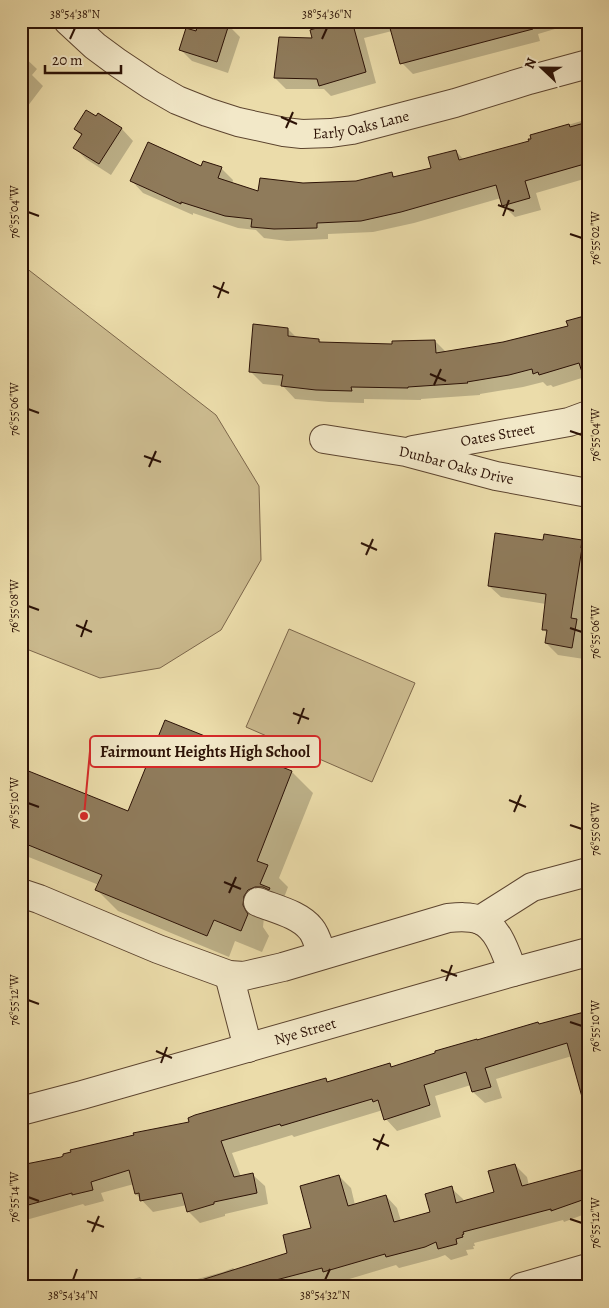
<svg xmlns="http://www.w3.org/2000/svg" width="609" height="1308" font-family="Alegreya,serif">
  <style>
    .green { fill: #cbba8e; stroke: #7c664a }
    .shadow { fill: #0003 }
    .building { fill: #8f7b5b; stroke: #2c1206 }
    .lines { fill: none; stroke-linecap: round; stroke-linejoin: round }
    .minor-casing { stroke: #5c442f; stroke-width: 30 }
    .minor { stroke: #f2e8c8; stroke-width: 28 }
    .ticks { fill: none; stroke: #2c1206; stroke-width: 2 }
    .labels { text-anchor: middle; stroke-width: 4; stroke-linejoin: round; paint-order: stroke }
    .street-label { font-size: 15px; fill: #2c1206; stroke: #f2e8c8 }
    .leader { fill: none; stroke: #d62828; stroke-width: 2 }
    .callout-dot { fill: #d62828; stroke: #f2e8c8; stroke-width: 2 }
    .callout { fill: #f2e8c8; stroke: #d62828; stroke-width: 2 }
    .callout-label { font-size: 16px; text-anchor: middle; font-weight: bold; fill: #2c1206 }
    .neatline { fill: none; stroke: #2c1206; stroke-width: 2 }
    .ticks-label { font-size: 12px; text-anchor: middle; fill: #2c1206 }
  </style>
  <rect width="100%" height="100%" fill="#ebdcaa"/>
  <filter id="stains"><feTurbulence type="fractalNoise" baseFrequency=".004" numOctaves="4"/><feColorMatrix values="0 0 0 0 .2 0 0 0 0 .09 0 0 0 0 .02 0 0 0 .5 -.17"/></filter>
  <radialGradient id="worn" r=".72"><stop offset=".6" stop-color="#630" stop-opacity="0"/><stop offset="1" stop-color="#630" stop-opacity=".3"/></radialGradient>
  <path class="green" d="M21,264L216,415L259,486L261,560L221,630L160,668L100,678L29,650L21,644Z
    M289,629L415,683L372,782L246,727Z"/>
  <path class="shadow" d="M189,21H216L228,25L240,37L228,73L192,61L180,49Z
    M328,21H582L538,34L540,41L413,74L402,63L392,31L364,38L376,83L331,96L324,89H286L275,78L314,39L329,26Z
    M21,54L37,69L32,75L43,86L21,115Z
    M99,114L122,129L133,141L111,175L86,159L74,147L82,136L75,129L96,118Z
    M588,119V175L583,176L584,179L536,193L541,210L515,217L503,205L501,198L414,223L373,232L328,234V239L287,241L264,238L256,230L238,228L193,213V215L143,193L132,181L202,168H221L233,180L232,184L260,193L303,184L356,182L392,174L396,178L432,169L456,151L464,160L530,142L532,140L531,136Z
    M588,316V376L553,387L551,385L547,386L543,382L523,387L480,394V395L421,399V400L364,399V403L329,402L295,399L283,386L263,384L250,371L288,329L297,338L319,340L322,343L393,345L435,341L446,352L503,343L569,327Z
    M544,541H581L588,548V634L584,659L558,655L546,643L548,634L543,629L546,604L501,597L489,586Z
    M165,722L292,772L313,793L279,878L288,887L282,903L264,917L263,927L269,936L262,952L235,941L229,957L118,911L97,890L99,885L21,854V769L129,812Z
    M588,1012L572,1056L496,1079L502,1098L485,1103L473,1092L471,1085L435,1096L441,1117L397,1131L386,1119L383,1110L294,1137L292,1135L232,1153L241,1177L253,1175L265,1186L268,1204L225,1214V1216L200,1223L188,1211L187,1205L153,1212L136,1194L134,1184L101,1193L104,1201L85,1206L83,1204L26,1220L21,1215V1167L61,1158L190,1123L325,1079L329,1083L390,1065L393,1068Z
    M515,1165L527,1177L529,1186L588,1169V1215L585,1214L564,1222L563,1220L474,1243L475,1246H473L474,1249L466,1250L468,1255L451,1260L445,1255L437,1258L399,1268L396,1265L336,1283L333,1280L307,1287H168L223,1272L233,1268L236,1271L289,1254L313,1229L339,1176L351,1188L355,1205L386,1196L397,1208L401,1221L432,1213L451,1188L463,1199L464,1202L496,1193Z
    M140,1277L150,1287H105Z"/>
  <path class="building" d="M199,21H230L217,62L179,50L186,28L196,31Z
    M340,21H352L366,72L319,86L317,79L274,78L279,37L312,38L310,30Z
    M388,21H532L533,29L400,64Z
    M86,110L96,116L98,113L122,128L99,164L73,148L82,134L74,129Z
    M588,122V163L525,181L530,198L502,206L496,185L401,212L361,221L317,223V228L274,229L251,227L252,219L225,216L181,202V204L130,181L148,142L201,166L203,161L222,167L218,178L258,191L260,178L303,183L356,181L392,172L393,177L431,168L428,157L456,150L459,160L529,141L528,139H531L530,135L569,124L570,127Z
    M588,315V375H583L579,363L539,375L538,372L533,374L532,369L509,375L467,382L468,383L408,387V388L351,387L352,391L316,390L281,386L283,375L249,372L253,324L288,328V336L319,339V342L392,344V341L435,340L436,353L503,342L568,326L566,321Z
    M495,533L543,540L544,534L582,540L581,548H582L571,618L577,619L572,648L545,643L547,630H542L546,594L488,586Z
    M165,720L292,771L257,861L268,865L260,884L270,888L269,890L263,887H255L248,890L244,896L243,905L246,911L248,914L241,931L214,920L207,936L95,890L102,875L21,842V768L128,811Z
    M588,1011V1096L582,1097L567,1043L485,1068L491,1087L472,1092L466,1072L424,1085L430,1105L384,1120L378,1100L373,1102L372,1099L281,1126L280,1124L221,1141L234,1177L253,1173L257,1193L214,1202V1204L187,1212L182,1193L140,1201L139,1193L135,1194L129,1170L91,1182L93,1190L72,1195V1193L21,1207V1165L61,1157L63,1156V1154L71,1152L70,1150L134,1135L133,1133L189,1122L188,1118L195,1115L326,1078L327,1082L390,1063L391,1067L435,1053V1051L477,1039V1040L538,1022L539,1024Z
    M515,1164L522,1186L581,1170L588,1198L551,1211V1209L463,1232L464,1234L462,1235L463,1237L456,1239L457,1244L438,1249L436,1242L425,1247L386,1257L385,1254L323,1272L322,1268L276,1280L278,1287H195V1282L287,1253L283,1235L311,1228L300,1186L339,1175L348,1206L386,1195L394,1222L430,1212L425,1194L452,1186L456,1203L494,1192L488,1171Z"/>
  <g class="lines">
    <defs>
      <g id="minor">
        <path id="s1" d="M68,21L95,46L118,63L151,85L177,100L207,112L238,122L284,132L302,134L331,133L352,130L455,103L529,80L588,64"/>
        <path id="s2" d="M324,439L406,452L496,476L588,493"/>
        <path id="s3" d="M413,450L569,422L588,415"/>
        <path d="M21,893L39,899L158,949L229,975L244,976L283,967L448,918C458,917 470,916 480,920C499,928 506,954 513,972"/>
        <path d="M258,902C275,909 299,914 311,929C317,936 319,948 322,955"/>
        <path d="M480,920L532,887L588,872"/>
        <path d="M229,975L248,1048"/>
        <path id="s4" d="M21,1111L82,1095L513,972L588,952"/>
        <path d="M522,1287L588,1268"/>
      </g>
    </defs>
    <use href="#minor" class="minor-casing"/>
    <use href="#minor" class="minor"/>
  </g>
  <path class="ticks" d="M70,39L75,28M322,39L327,28M281,117L297,124M286,128L293,112M498,205L514,211M28,212L39,216M503,216L509,200M570,234L582,238M213,286L229,293M218,298L224,282M430,374L446,381M434,385L441,369M28,409L39,413M570,431L582,435M144,456L161,462M149,467L156,451M361,543L377,550M366,555L373,539M28,606L39,610M76,625L92,632M570,628L582,632M81,637L87,620M293,713L309,719M298,724L304,708M509,800L526,807M28,803L39,807M514,812L521,795M570,825L582,829M224,882L241,889M229,893L236,877M441,970L457,976M446,981L452,965M28,1000L39,1004M570,1022L582,1026M156,1051L172,1058M161,1063L167,1047M373,1139L389,1146M377,1150L384,1134M28,1197L39,1201M570,1219L582,1223M87,1221L104,1227M92,1232L99,1216M73,1280L77,1269M325,1280L330,1269"/>
  <g class="labels">
    <g class="street-label">
      <text dy="5" stroke="none"><textPath href="#s1" startOffset="325">Early Oaks Lane</textPath></text>
      <text dy="5" stroke="none"><textPath href="#s3" startOffset="86">Oates Street</textPath></text>
      <text dy="5" stroke="none"><textPath href="#s2" startOffset="135">Dunbar Oaks Drive</textPath></text>
      <text dy="5" stroke="none"><textPath href="#s4" startOffset="295">Nye Street</textPath></text>
    </g>
  </g>
  <path class="leader" d="M84 816L90 751"/>
  <circle class="callout-dot" cx="84" cy="816" r="5"/>
  <rect class="callout" x="90" y="736" width="230" height="31" rx="5"/>
  <g class="callout-label">
    <text x="205" y="757">Fairmount Heights High School</text>
  </g>
  <rect width="609" height="1308" fill="none" stroke="#ebdcaa" stroke-width="55"/>
  <g transform="translate(542 68) rotate(292)" stroke="#f2e8c8" stroke-width="4" paint-order="stroke">
  <path d="M0-4L9 19L0 12L-9 19Z" fill="#2c1206"/>
  <text y="-8" font-size="14" font-weight="bold" text-anchor="middle" fill="#2c1206">N</text>
  </g>
  <path d="M45 65v8h76v-8" fill="none" stroke="#2c1206" stroke-width="2.5"/>
  <text x="52" y="65" font-size="15" fill="#2c1206" stroke="#f2e8c8" stroke-width="4" paint-order="stroke">20 m</text>
  <rect x="28" y="28" width="554" height="1252" class="neatline"/>
  <g class="ticks-label">
    <text x="75" y="18">38°54'38"N</text>
    <text x="327" y="18">38°54'36"N</text>
    <text transform="translate(14 212) rotate(-90)" y="4">76°55'04"W</text>
    <text transform="translate(595 238) rotate(-90)" y="4">76°55'02"W</text>
    <text transform="translate(14 409) rotate(-90)" y="4">76°55'06"W</text>
    <text transform="translate(595 435) rotate(-90)" y="4">76°55'04"W</text>
    <text transform="translate(14 606) rotate(-90)" y="4">76°55'08"W</text>
    <text transform="translate(595 632) rotate(-90)" y="4">76°55'06"W</text>
    <text transform="translate(14 803) rotate(-90)" y="4">76°55'10"W</text>
    <text transform="translate(595 829) rotate(-90)" y="4">76°55'08"W</text>
    <text transform="translate(14 1000) rotate(-90)" y="4">76°55'12"W</text>
    <text transform="translate(595 1026) rotate(-90)" y="4">76°55'10"W</text>
    <text transform="translate(14 1197) rotate(-90)" y="4">76°55'14"W</text>
    <text transform="translate(595 1223) rotate(-90)" y="4">76°55'12"W</text>
    <text x="73" y="1299">38°54'34"N</text>
    <text x="325" y="1299">38°54'32"N</text>
  </g>
  <rect width="100%" height="100%" filter="url(#stains)"/>
  <rect width="100%" height="100%" fill="url(#worn)"/>
</svg>
